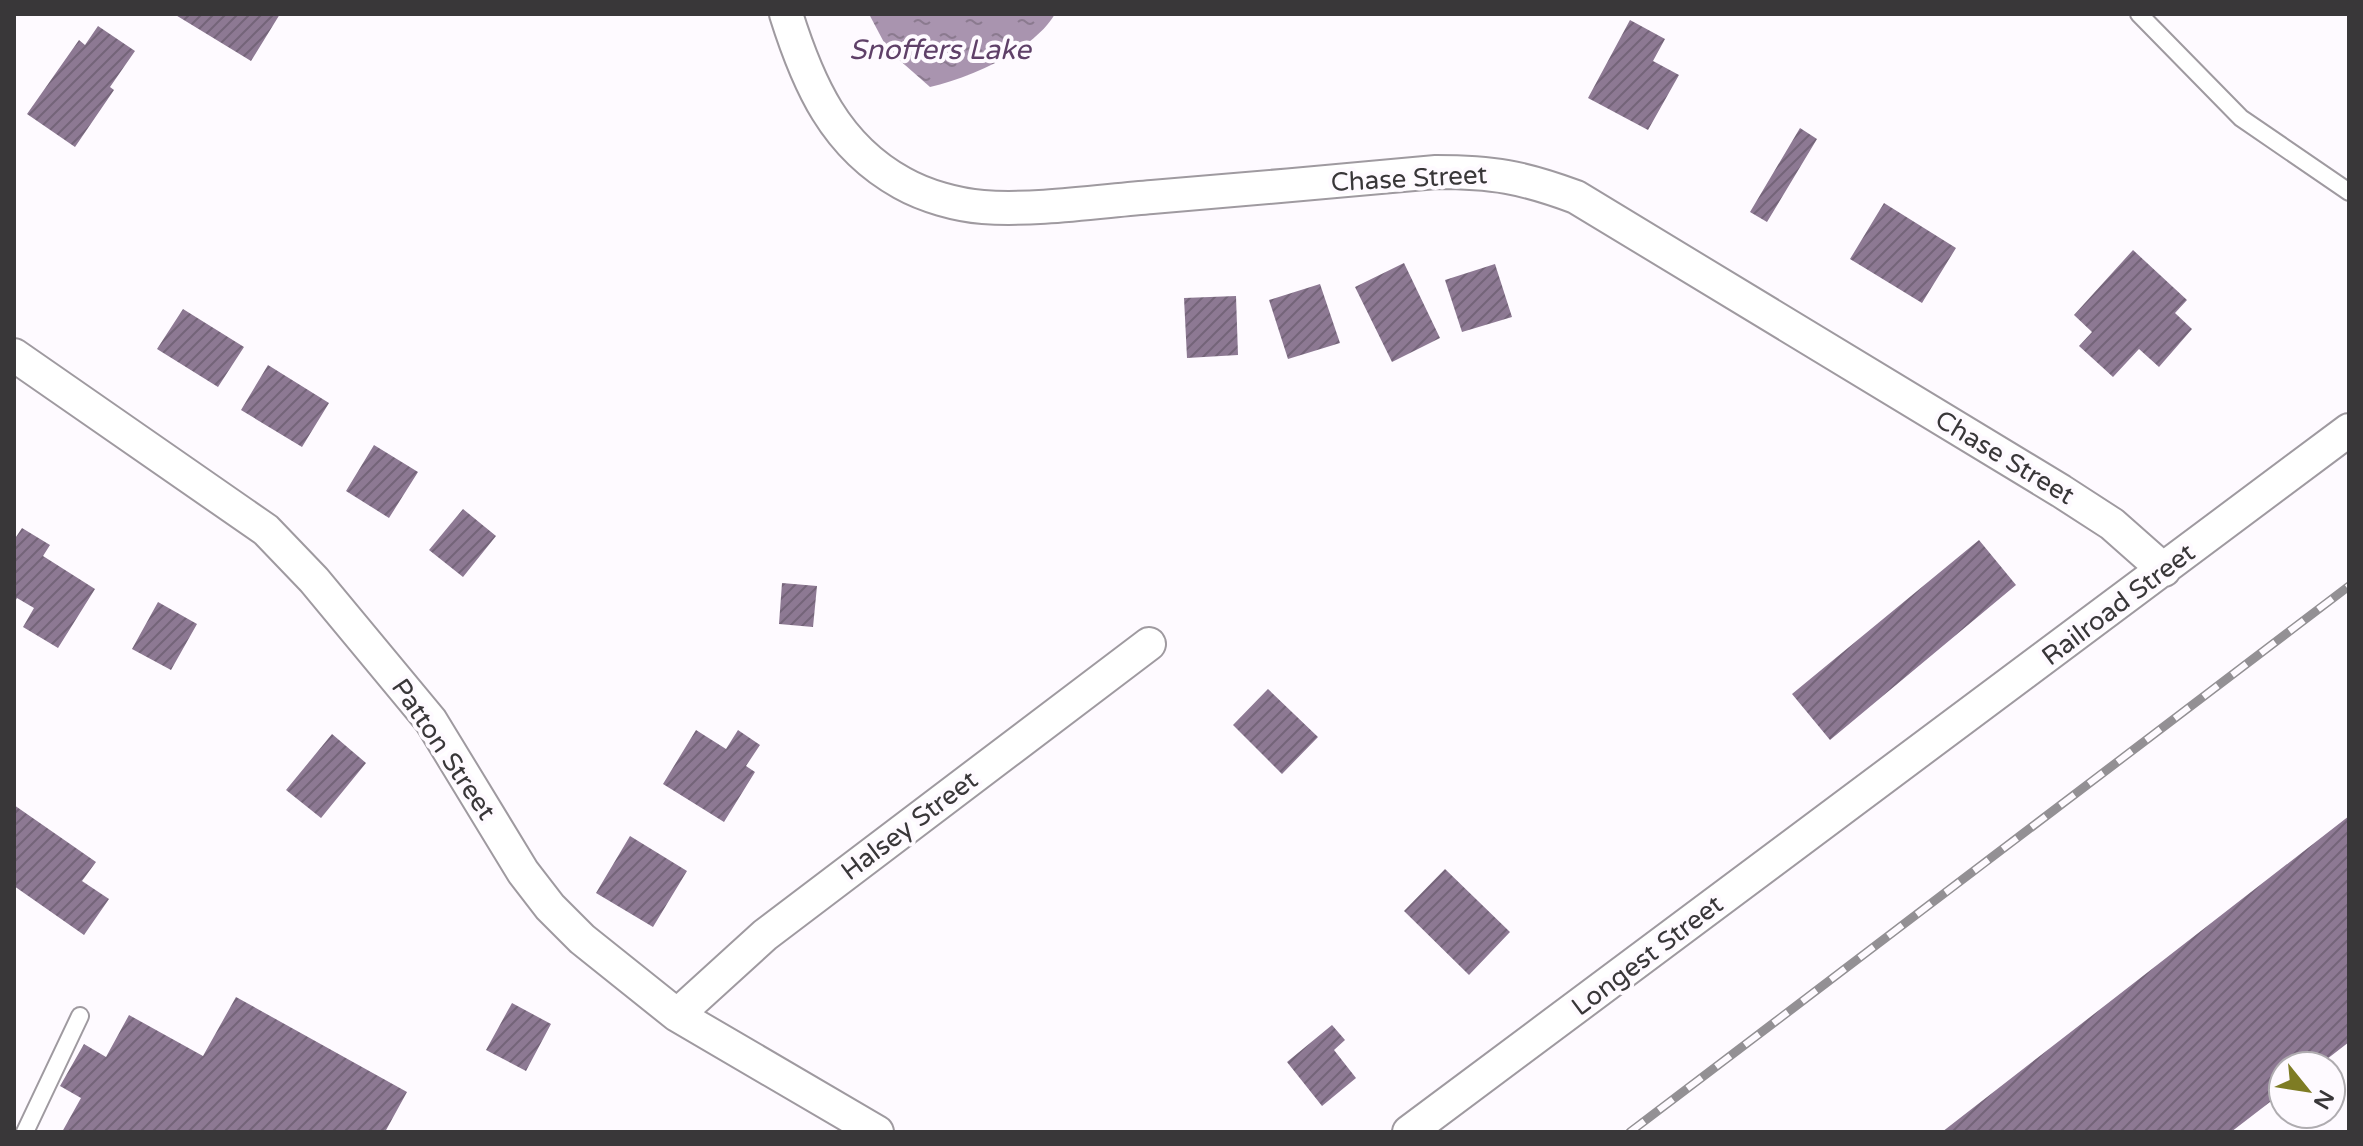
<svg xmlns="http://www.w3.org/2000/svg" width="2363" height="1146" font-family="'Varela Round',sans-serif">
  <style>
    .water { fill: url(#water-ripples) }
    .building { fill: url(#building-hatch) }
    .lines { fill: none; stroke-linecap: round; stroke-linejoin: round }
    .service-casing { stroke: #9f9aa0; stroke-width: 20 }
    .minor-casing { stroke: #9f9aa0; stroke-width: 36 }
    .service { stroke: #fff; stroke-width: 16 }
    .minor { stroke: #fff; stroke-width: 32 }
    .rail-casing { stroke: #939094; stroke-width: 9 }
    .rail { stroke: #fefaff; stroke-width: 6; stroke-dasharray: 18; stroke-linecap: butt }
    .labels { text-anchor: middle; stroke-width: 8; stroke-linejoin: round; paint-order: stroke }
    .street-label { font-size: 26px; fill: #393739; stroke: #fefaff }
    .water-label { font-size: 28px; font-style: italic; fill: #5f4068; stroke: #fefaff }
  </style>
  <defs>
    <pattern id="water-ripples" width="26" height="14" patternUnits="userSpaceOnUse" patternTransform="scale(2)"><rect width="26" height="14" fill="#a994af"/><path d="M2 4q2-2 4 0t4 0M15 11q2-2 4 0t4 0" fill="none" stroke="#8b7a8f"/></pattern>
    <pattern id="building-hatch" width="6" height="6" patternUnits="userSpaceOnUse" patternTransform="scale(2)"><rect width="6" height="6" fill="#8d7993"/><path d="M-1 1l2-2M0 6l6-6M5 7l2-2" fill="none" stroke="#746479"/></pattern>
  </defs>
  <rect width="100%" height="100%" fill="#fefaff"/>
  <path class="water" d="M869,14H1055C1034,50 970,78 930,87L888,50Z"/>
  <path class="building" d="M174,14H280L251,61Z
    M1630,20L1665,39L1653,61L1679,75L1648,130L1588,98Z
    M98,26L135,51L110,87L114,90L75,147L27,114L79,40L85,45Z
    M1800,128L1817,139L1767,222L1750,212Z
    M1884,203L1956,248L1922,303L1850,259Z
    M2133,250L2187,300L2175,313L2192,329L2159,367L2139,349L2113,377L2079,346L2092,332L2074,315Z
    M1404,263L1440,338L1392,362L1355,287Z
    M1495,264L1512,317L1462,332L1445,280Z
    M1320,284L1340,343L1288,359L1269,300Z
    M1236,296L1238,355L1187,358L1184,298Z
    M183,309L244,347L218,387L157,349Z
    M268,365L329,403L302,447L241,410Z
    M374,445L418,472L389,518L346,491Z
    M463,509L496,536L463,577L429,550Z
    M22,528L50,545L43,556L95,589L58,648L23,627L34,608L17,598L14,603V540Z
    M1979,540L2016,585L1830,740L1792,694Z
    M782,583L817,586L813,627L779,624Z
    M158,602L197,624L171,670L132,649Z
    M1268,689L1318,737L1282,774L1233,725Z
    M696,730L726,749L738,730L760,745L746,766L755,772L724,822L663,784Z
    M332,734L366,763L321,818L286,790Z
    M14,805L96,862L82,881L109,899L84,935L14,886Z
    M2349,816V1042L2318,1066H2283V1092L2231,1132H1942Z
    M630,836L687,871L653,927L596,893Z
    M1445,869L1510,932L1469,975L1404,911Z
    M236,997L407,1092L385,1132H62L81,1098L60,1086L84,1044L106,1057L129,1015L203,1056Z
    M512,1003L551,1024L526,1071L486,1050Z
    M1332,1025L1345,1040L1334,1050L1356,1078L1322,1106L1287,1062Z"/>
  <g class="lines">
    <defs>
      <path id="service" d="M2139,14L2241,118L2349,192
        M25,1132L80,1016"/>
      <path id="minor" d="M786,14C808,84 835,146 902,183C925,196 957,205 983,207C1034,211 1101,201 1152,197C1247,189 1341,181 1436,172C1493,172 1522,177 1576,197L2061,491L2112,524L2164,570
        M14,355L266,530L314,580L431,721L523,872L550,907L582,939L677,1015L877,1132
        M677,1015L765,935L1149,644
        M1409,1132L2349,430"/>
    </defs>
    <use href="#service" class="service-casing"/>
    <use href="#minor" class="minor-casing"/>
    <use href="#service" class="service"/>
    <use href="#minor" class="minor"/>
    <defs>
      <path id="rail" d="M1630,1132L2349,586"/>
    </defs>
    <use href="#rail" class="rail-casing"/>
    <use href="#rail" class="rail"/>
  </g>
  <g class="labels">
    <g class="street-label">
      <text transform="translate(1409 178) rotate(-3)" y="9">Chase Street</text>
      <text transform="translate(2005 457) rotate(31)" y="9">Chase Street</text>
      <text transform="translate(2118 604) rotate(-37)" y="9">Railroad Street</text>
      <text transform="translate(444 749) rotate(56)" y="9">Patton Street</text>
      <text transform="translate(909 825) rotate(-37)" y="9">Halsey Street</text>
      <text transform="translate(1647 955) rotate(-37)" y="9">Longest Street</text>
    </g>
    <g class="water-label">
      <text x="940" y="59">Snoffers Lake</text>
    </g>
  </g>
  <rect width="2363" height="1146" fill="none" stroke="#393739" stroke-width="32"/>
  <g transform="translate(2307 1090) rotate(120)"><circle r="38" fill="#fefaff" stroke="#afacb0" stroke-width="2"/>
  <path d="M0-6L14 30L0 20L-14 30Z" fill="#7e7c24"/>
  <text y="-12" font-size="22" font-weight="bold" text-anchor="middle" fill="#393739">N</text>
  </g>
</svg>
